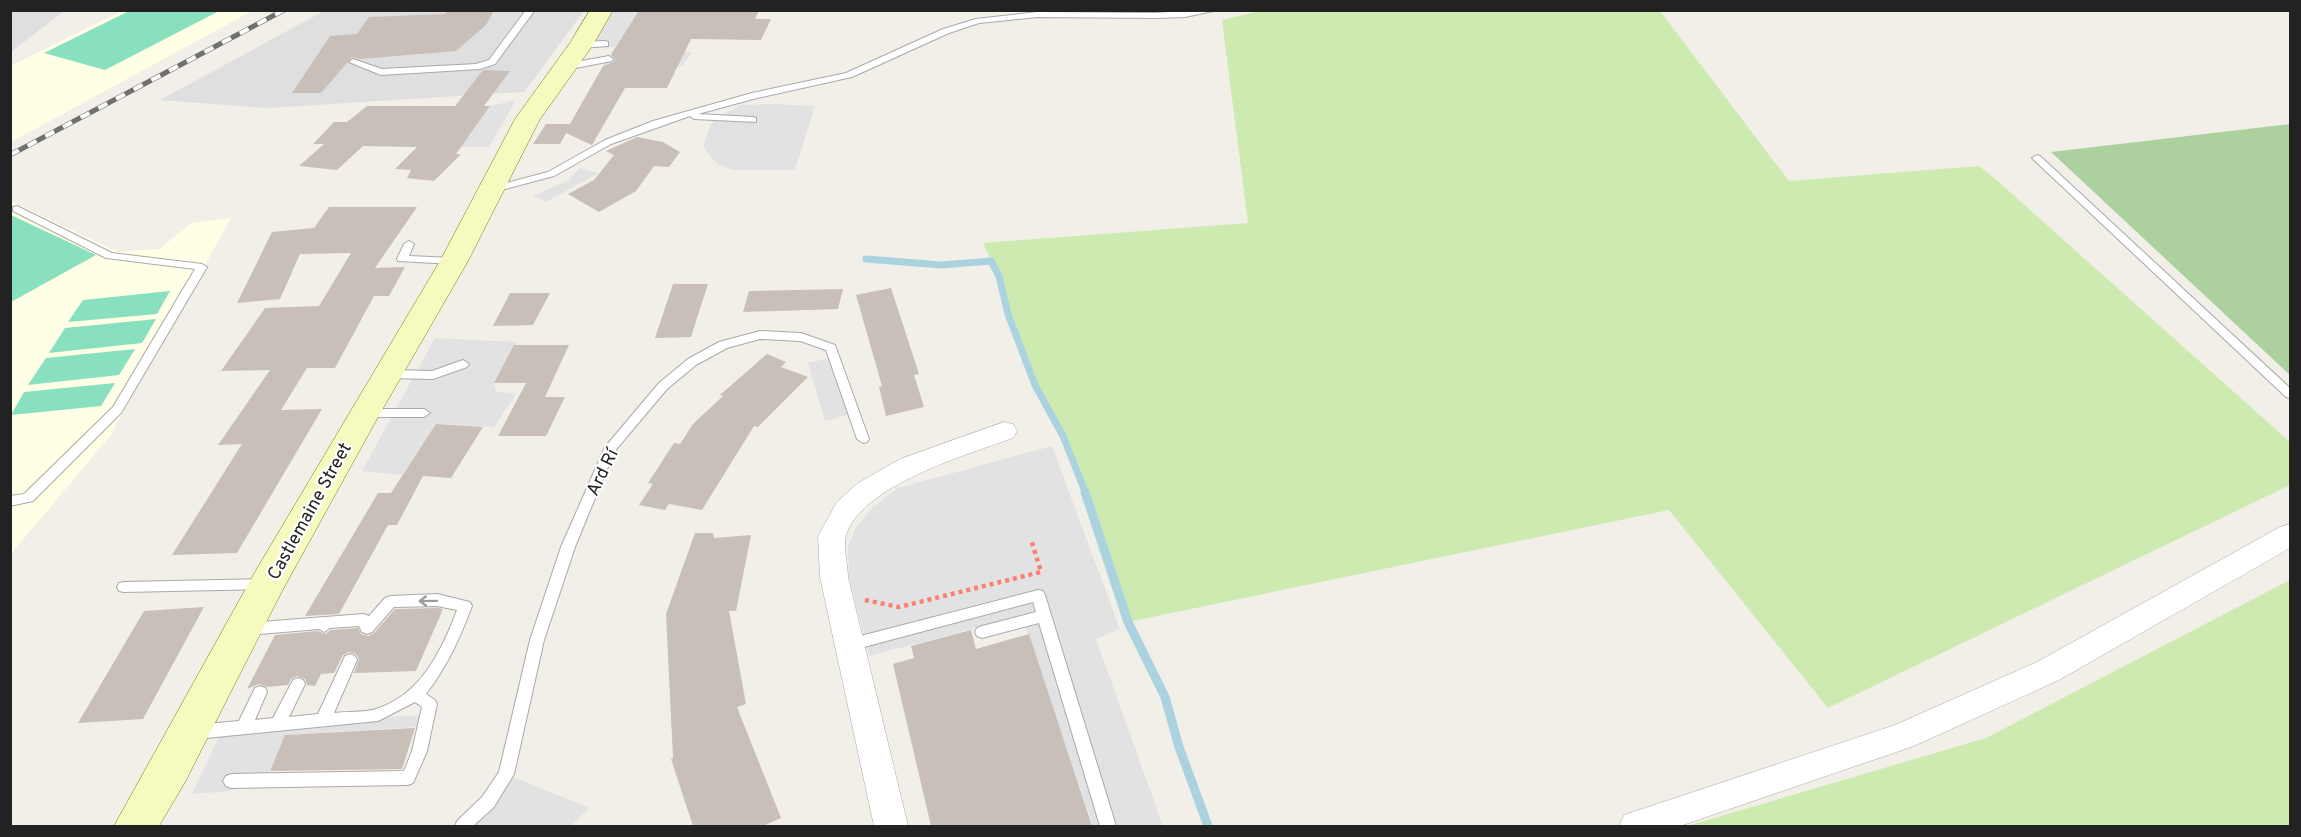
<svg xmlns="http://www.w3.org/2000/svg" width="2301" height="837" font-family="Overpass,sans-serif">
  <style>
    .residential { fill: #e0dfdf }
    .education { fill: #ffffe5 }
    .grass { fill: #cdebb0 }
    .forest { fill: #add19e }
    .pitch { fill: #88e0be }
    .parking { fill: #e2e2e2 }
    .lines { fill: none; stroke-linecap: round; stroke-linejoin: round }
    .stream-far1 { stroke: #aad3df; stroke-width: 7 }
    .stream { stroke: #aad3df; stroke-width: 9 }
    .building { fill: #c7bfb8 }
    .service-casing { stroke: #a9a9a9; stroke-width: 2 }
    .minor-casing { stroke: #a9a9a9; stroke-width: 1 }
    .secondary-casing { stroke: #707d05; stroke-width: 1 }
    .path { stroke: #fa8072; stroke-width: 4.5; stroke-dasharray: 4 4; stroke-linecap: butt }
    .service { fill: #fff; fill-rule: evenodd }
    .minor { fill: #fff; fill-rule: evenodd }
    .secondary { fill: #f7fabf; fill-rule: evenodd }
    .rail-casing { stroke: #707070; stroke-width: 5 }
    .rail { stroke: #fff; stroke-width: 4; stroke-dasharray: 10; stroke-linecap: butt }
    .oneway { stroke: #9c9c9c }
    .labels { text-anchor: middle; stroke-width: 4.5; stroke-linejoin: round; paint-order: stroke }
    .street-label { font-size: 18px; fill: #222; stroke: #fff }
  </style>
  <rect width="100%" height="100%" fill="#f2efe9"/>
  <path class="residential" d="M11,10H64V11L11,52Z
    M324,11H584L524,92L267,108L160,100Z"/>
  <path class="education" d="M122,11H252L11,142L10,66Z
    M11,201L118,252L159,249L192,223L231,218L110,436L11,554Z"/>
  <path class="grass" d="M1264,10L1660,11L1789,181L1979,166L1992,176L2290,442V485L1828,708L1669,510L1128,622L1063,436L1035,385L999,276L983,243L1248,223L1222,20Z
    M2290,580V826H1687L1986,738Z"/>
  <path class="forest" d="M2290,124V375L2051,152Z"/>
  <path class="pitch" d="M129,11H219L105,70L44,53Z
    M11,215L96,255L11,302Z
    M170,291L157,314L68,322L83,300Z
    M156,319L142,343L49,353L65,328Z
    M135,349L119,375L28,385L46,358Z
    M115,383L101,406L11,415L24,392Z"/>
  <path class="parking" d="M638,10L616,47L692,52L682,66H603L615,47L588,48L612,11Z
    M516,100L489,147H404L411,137L468,138L490,106Z
    M772,104L815,106L795,170H732L716,163L703,147L710,125L718,117L741,105Z
    M580,168L599,173L546,202L533,196L569,180Z
    M435,338L517,342L494,383L496,392L517,393L494,427L437,424L402,475L362,471Z
    M830,358L848,415L825,421L808,363Z
    M1052,446L1120,629L1096,639L1163,826H1093L1022,616L869,656L849,577L848,547L856,527L873,507L898,488Z
    M422,715L418,727L285,735L268,776L246,782L231,791L192,794L222,730L259,725Z
    M506,774L589,808L571,826H463L478,813Z"/>
  <g class="lines">
    <path class="stream-far1" d="M866,259L941,265L991,261L999,276L1008,314L1035,385L1063,436L1086,494"/>
    <path class="stream" d="M1085,492L1128,622L1165,697L1179,747L1208,826"/>
  </g>
  <path class="building" d="M447,10H494L486,25L456,51L360,59L352,57L321,93H292L330,36L357,34L369,17L445,14Z
    M639,10H759L755,19H771L761,40L691,39L667,88H625L592,145L566,133L560,144H533L546,124H570L603,66L614,62L615,58L611,55Z
    M483,70L510,71L484,106H490L456,154H461L434,181L407,178L411,170L395,169L417,147L363,146L337,170L299,166L324,144H313L334,122H347L367,106H455Z
    M637,137L663,142L680,152L669,167L654,166L636,191L599,212L568,194L594,180L614,155L606,151Z
    M329,207H417L375,268L405,267L389,296H374L335,368H307L281,410L322,409L237,553L172,555L242,444L218,445L270,370L221,371L265,308L319,306L351,253L300,254L280,299L237,303L272,232L314,228Z
    M673,284H708L691,337L655,338Z
    M891,288L919,374L914,375L924,407L886,416L879,387L882,386L856,295Z
    M843,289L838,309L743,312L749,291Z
    M510,293H550L533,325L493,326Z
    M514,345H569L545,397H565L546,436H498L526,383H494Z
    M767,354L786,362L781,367L808,377L758,427L754,426L702,510L669,504L665,510L639,505L653,484L648,483L674,443L680,444L693,424L723,396L720,395Z
    M436,424L483,427L451,478L423,476L397,525H388L339,614L305,616L378,493H391Z
    M695,533H713L714,538L751,535L736,611H729L746,704L737,707L781,818L763,826H693L671,759L673,758L666,614Z
    M204,607L143,719L78,723L144,611Z
    M437,608L443,609L416,671L354,673L359,659L356,654L349,652L343,655L334,673L321,674L315,686L307,685L305,679L297,676L291,679L288,685L267,687L259,684L247,689L275,635L318,631L325,634L331,630L358,628L361,634L368,636L374,633L395,609Z
    M971,630L976,649L1029,634L1092,826H931L893,664L914,658L911,646Z
    M415,728L402,769L270,771L285,735Z"/>
  <g class="lines">
    <defs>
      <path id="service" d="M526,10H535L495,64L480,69L381,75L349,62L353,59L382,69L476,64L489,60Z
        M1193,10H1218L1185,17L1156,18L1037,17L979,23L949,33L852,77L753,99L698,114L753,117L756,118V122L694,119L690,116L611,144L554,176L490,193L485,190L487,188L548,172L605,140L653,121L752,93L846,73L943,29L976,19L1037,12L1156,13Z
        M605,41L608,42V46L581,48L577,45L581,42Z
        M609,56L613,59L612,61L565,70L561,67L565,64Z
        M2037,155L2040,156L2290,388V398L2286,397L2034,160L2032,158Z
        M17,206L112,253L202,264L207,267L121,413L33,501L10,506V496L24,494L113,407L195,269L106,258L13,211V207Z
        M409,241L414,244L409,256L454,258L459,261L454,264L398,261L397,259L404,244Z
        M760,331L801,333L835,345L869,439L867,442L863,443L857,439L826,350L800,341L760,339L727,348L696,365L667,389L614,452L575,547L544,640L514,774L494,807L473,826H455L457,821L482,797L499,772L530,640L561,547L605,447L659,383L688,359L719,342Z
        M463,360L469,364L467,367L433,379L389,378L383,374L389,370L432,371Z
        M365,409H424L430,413L424,417H365L359,413Z
        M264,579L269,580L271,584L269,588L264,589L124,592L119,591L117,587L119,583L124,582Z
        M1038,590L1043,591L1045,595L1116,826H1100L1039,623L982,638L977,636L975,632L977,628L982,626L1036,612L1033,602L849,651L844,649L842,645L844,641L849,639Z
        M437,594L470,602L472,606C460,638 447,667 426,694L435,700L437,704L427,751L413,783L408,785L231,788L226,786L223,781L226,776L231,774L404,771L412,751L422,707L415,702L378,721L196,739L191,737L189,732L191,727L196,725L239,721L255,688L260,686L265,688L267,692L255,720L273,718L293,680L298,678L303,680L305,684L289,717L318,714L345,656L350,654L355,656L357,660L334,713C347,711 364,713 376,709C421,695 442,650 457,610L437,606L394,607L372,632L367,634L362,632L359,626L330,628L324,632L319,629L248,635L243,633L241,629L243,625L248,623L364,614L369,616L385,598L390,596Z"/>
      <path id="minor" d="M1004,422L1013,424L1017,431L1013,438C969,454 859,486 846,536C843,547 848,565 848,577L908,826H874L820,577L818,536L837,502L858,483L900,459Z
        M2290,524V548L2059,680L1914,746L1680,826H1619L1624,815L1895,725L2037,662L2280,527Z"/>
      <path id="secondary" d="M590,10H613L593,45L540,119L468,261L378,417L282,591L185,782L159,826H114L255,572L440,261L515,119L570,43Z"/>
    </defs>
    <use href="#service" class="service-casing"/>
    <use href="#minor" class="minor-casing"/>
    <use href="#secondary" class="secondary-casing"/>
    <path class="path" d="M865,600L899,607L1041,572L1031,539"/>
    <use href="#service" class="service"/>
    <use href="#minor" class="minor"/>
    <use href="#secondary" class="secondary"/>
    <defs>
      <path id="rail" d="M10,155L284,10"/>
    </defs>
    <use href="#rail" class="rail-casing"/>
    <use href="#rail" class="rail"/>
  </g>
  <defs><path id="oneway-shaft" d="M-6 0H5M1.5-3L5.5 0L1.5 3" fill="none" stroke-width="1.6" stroke-linecap="round" stroke-linejoin="round" transform="scale(1.5)"/></defs>
  <use class="oneway" href="#oneway-shaft" transform="translate(428 601) rotate(179)"/>
  <g class="labels">
    <g class="street-label">
      <text transform="translate(602 472) rotate(-64)" y="6">Ard Rí</text>
      <text transform="translate(309 511) rotate(-61)" y="6">Castlemaine Street</text>
    </g>
  </g>
  <rect width="2301" height="837" fill="none" stroke="#222222" stroke-width="24"/>
</svg>
